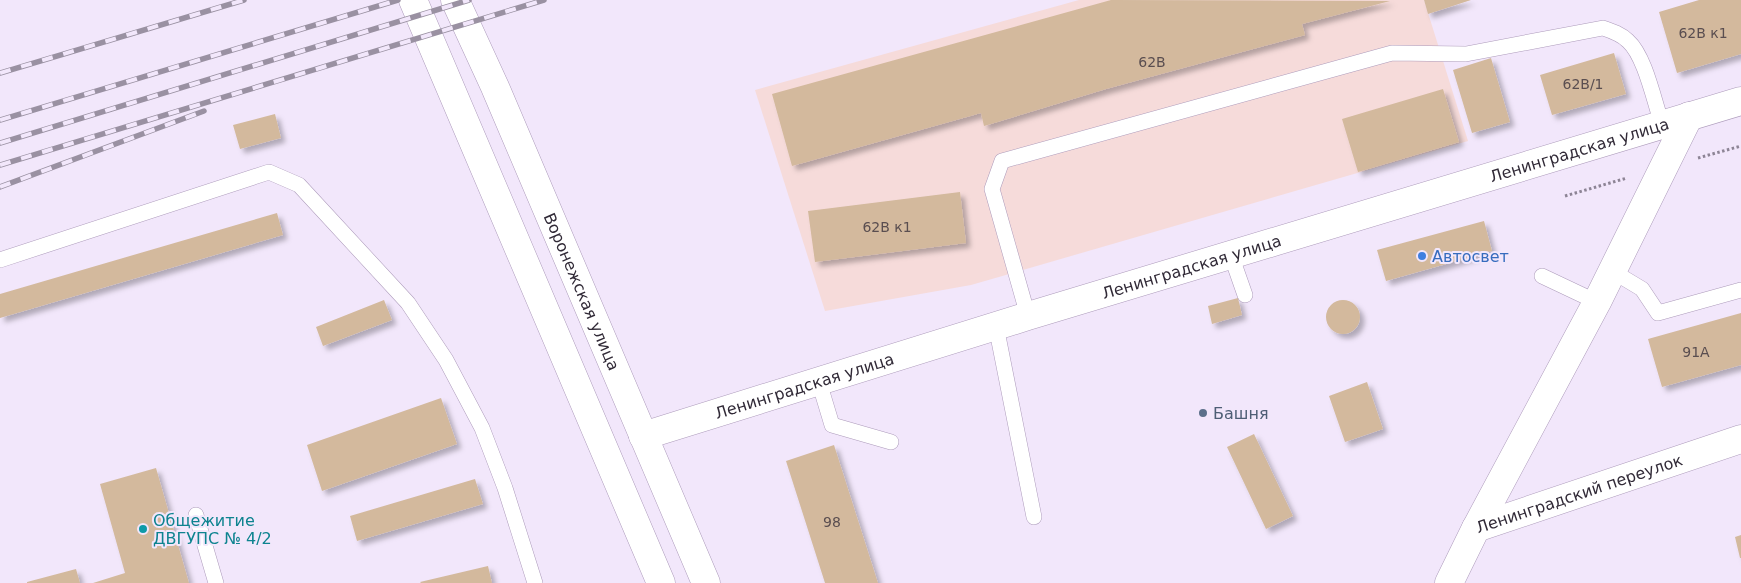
<svg xmlns="http://www.w3.org/2000/svg" width="1741" height="583" font-family="'DejaVu Sans',sans-serif">
  <style>
    .commercial { fill: #f6dbda }
    .building { fill: #d3b99d; filter: url(#shadow) }
    .lines { fill: none; stroke-linecap: round; stroke-linejoin: round }
    .service-casing { stroke: #ad9bbb; stroke-width: 16 }
    .tertiary-casing { stroke: #ad9bbb; stroke-width: 29 }
    .secondary-casing { stroke: #ad9bbb; stroke-width: 29 }
    .primary-casing { stroke: #ad9bbb; stroke-width: 29 }
    .path { stroke: #8d8495; stroke-width: 3; stroke-dasharray: 2.5 2.5; stroke-linecap: butt }
    .service { stroke: #fff; stroke-width: 15 }
    .tertiary { stroke: #fff; stroke-width: 28 }
    .secondary { stroke: #fff; stroke-width: 28 }
    .primary { stroke: #fff; stroke-width: 28 }
    .rail-casing { stroke: #9a91a2; stroke-width: 5.5 }
    .rail { stroke: #f2e7fb; stroke-width: 4; stroke-dasharray: 11; stroke-linecap: butt }
    .shop-dot { fill: #3f7fe0; stroke: #f2e7fb; stroke-width: 2 }
    .service-dot { fill: #5c6f8a; stroke: #f2e7fb; stroke-width: 2 }
    .culture-dot { fill: #0f9aa8; stroke: #f2e7fb; stroke-width: 2 }
    .labels { text-anchor: middle; stroke-width: 4; stroke-linejoin: round; paint-order: stroke }
    .number-label { font-size: 14px; fill: #5a4e50 }
    .street-label { font-size: 16px; fill: #312a37; stroke: #f2e7fb }
    .shop-label { font-size: 16px; fill: #366cbe; stroke: #f2e7fb; text-anchor: start }
    .service-label { font-size: 16px; fill: #4e5e75; stroke: #f2e7fb; text-anchor: start }
    .culture-label { font-size: 16px; fill: #0d838f; stroke: #f2e7fb; text-anchor: start }
  </style>
  <defs>
    <filter id="shadow"><feDropShadow dx="4.5" dy="4.5" stdDeviation="2.5" flood-color="#0004"/></filter>
  </defs>
  <rect width="100%" height="100%" fill="#f2e7fb"/>
  <path class="commercial" d="M1079,0H1424L1468,141L971,285L825,311L755,90Z"/>
  <path class="building" d="M1111,0L1390,1L1302,24L1305,35L1106,89L984,126L981,113L792,166L772,94Z
    M1424,0H1471L1428,14Z
    M1699,0H1741V54L1677,73L1659,12Z
    M1614,53L1626,94L1552,115L1540,75Z
    M1491,58L1510,122L1472,133L1453,70Z
    M1443,89L1459,142L1358,172L1342,119Z
    M275,114L281,138L240,149L233,125Z
    M960,192L966,243L815,262L808,211Z
    M277,213L283,235L0,318V294Z
    M1484,221L1492,251L1386,281L1377,250Z
    M1238,298L1242,315L1212,324L1208,306Z
    M384,300L392,320L323,346L316,327Z
    M1326 317a17 17 0 1 1 34 0a17 17 0 1 1-34 0Z
    M1741,313V365L1662,387L1648,339Z
    M1367,382L1383,429L1345,442L1329,396Z
    M441,398L457,444L322,491L307,445Z
    M1254,434L1293,516L1266,529L1227,447Z
    M834,445L878,583H825L786,461Z
    M156,468L189,583H93L125,573L100,484Z
    M475,479L483,504L357,541L350,516Z
    M1741,535V558H1740L1735,537Z
    M488,566L492,583H421L420,582Z
    M76,569L80,583H27V582Z"/>
  <g class="lines">
    <defs>
      <path id="service" d="M1231,255L1245,295
        M0,260L269,172L299,185L408,303L446,360L482,428L505,488L535,583
        M1612,271L1642,289L1658,313L1741,290
        M1542,276L1597,302
        M1028,316L992,189L1002,161L1392,53L1466,54L1603,28C1612,31 1621,34 1628,41C1645,56 1654,101 1662,124
        M996,326L1034,517
        M819,382L832,425L891,442
        M196,515L216,583"/>
      <g id="tertiary">
        <path id="s1" d="M643,436L1028,316L1741,101"/>
        <path d="M1476,528L1597,302L1689,116"/>
      </g>
      <g id="secondary">
        <path id="s2" d="M1449,583L1476,528L1741,439"/>
      </g>
      <g id="primary">
        <path d="M413,0L661,583"/>
        <path id="s3" d="M455,0L495,87L706,583"/>
      </g>
    </defs>
    <use href="#service" class="service-casing"/>
    <use href="#tertiary" class="tertiary-casing"/>
    <use href="#secondary" class="secondary-casing"/>
    <use href="#primary" class="primary-casing"/>
    <path class="path" d="M1698,158L1741,146
      M1565,196L1627,178"/>
    <use href="#service" class="service"/>
    <use href="#tertiary" class="tertiary"/>
    <use href="#secondary" class="secondary"/>
    <use href="#primary" class="primary"/>
    <defs>
      <path id="rail" d="M0,73L244,0
        M0,120L398,0
        M0,143L469,0
        M0,165L544,0
        M0,187L204,111"/>
    </defs>
    <use href="#rail" class="rail-casing"/>
    <use href="#rail" class="rail"/>
  </g>
  <circle class="shop-dot" cx="1422" cy="256" r="5"/>
  <circle class="service-dot" cx="1203" cy="413" r="5"/>
  <circle class="culture-dot" cx="143" cy="529" r="5"/>
  <g class="labels">
    <g class="number-label">
      <text x="1703" y="38">62В к1</text>
      <text x="1152" y="67">62В</text>
      <text x="1583" y="89">62В/1</text>
      <text x="887" y="232">62В к1</text>
      <text x="1696" y="357">91А</text>
      <text x="832" y="527">98</text>
    </g>
    <g class="street-label">
      <text dy="6" stroke="none"><textPath href="#s1" startOffset="979">Ленинградская улица</textPath></text>
      <text dy="6" stroke="none"><textPath href="#s1" startOffset="574">Ленинградская улица</textPath></text>
      <text dy="6" stroke="none"><textPath href="#s3" startOffset="318">Воронежская улица</textPath></text>
      <text dy="6" stroke="none"><textPath href="#s1" startOffset="169">Ленинградская улица</textPath></text>
      <text dy="6" stroke="none"><textPath href="#s2" startOffset="170">Ленинградский переулок</textPath></text>
    </g>
    <g class="shop-label">
      <text x="1432" y="262">Автосвет</text>
    </g>
    <g class="service-label">
      <text x="1213" y="419">Башня</text>
    </g>
    <g class="culture-label">
      <text x="153" y="526">Общежитие<tspan x="153" dy="18">ДВГУПС № 4/2</tspan></text>
    </g>
  </g>
</svg>
